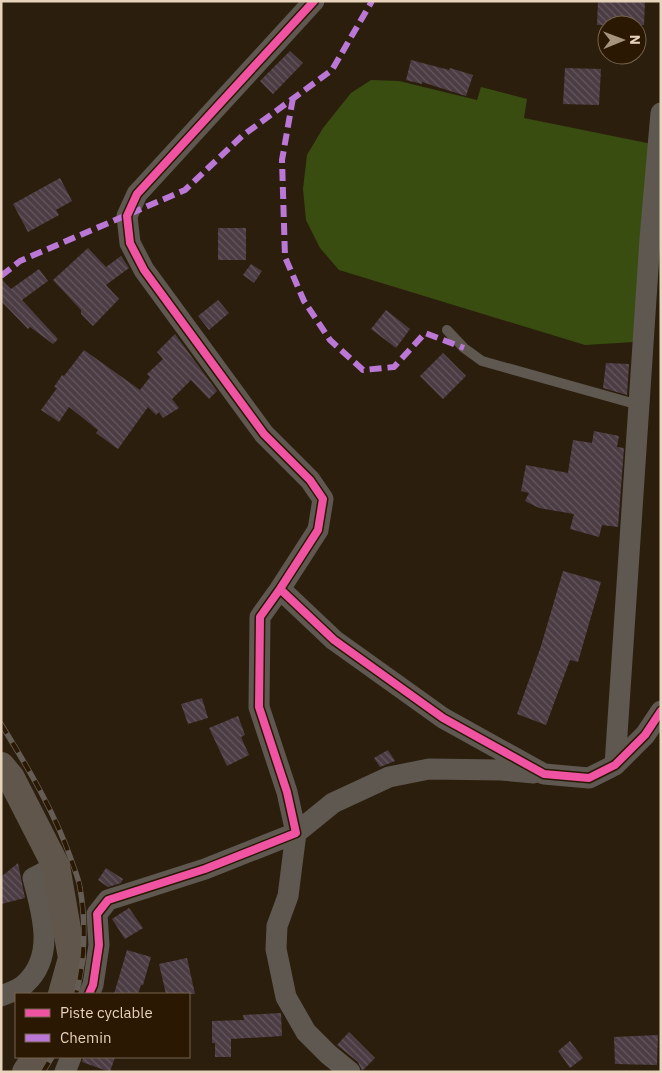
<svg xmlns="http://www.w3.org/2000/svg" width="662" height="1073" font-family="'IBM Plex Sans',sans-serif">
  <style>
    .green { fill: #3a4d11 }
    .building { fill: url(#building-back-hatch) }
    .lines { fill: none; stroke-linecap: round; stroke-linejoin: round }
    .service { stroke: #5f5850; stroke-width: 10 }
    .minor { stroke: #5f5850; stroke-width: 21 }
    .primary { stroke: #61564b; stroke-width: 28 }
    .rail-casing { stroke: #655c53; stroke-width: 5.5 }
    .rail { stroke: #2a1803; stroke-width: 4; stroke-dasharray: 11; stroke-linecap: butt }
    .quiet { stroke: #ba77d6; stroke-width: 6; stroke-dasharray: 12 6; stroke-linecap: butt }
    .cycleway-casing { stroke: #2a1803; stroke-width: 11 }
    .cycleway { stroke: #f153a3; stroke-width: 8 }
  </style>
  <defs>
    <pattern id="building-back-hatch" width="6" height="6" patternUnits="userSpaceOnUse" patternTransform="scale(1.25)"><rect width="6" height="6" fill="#4b3c44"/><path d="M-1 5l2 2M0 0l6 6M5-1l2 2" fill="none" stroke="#65575d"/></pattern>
  </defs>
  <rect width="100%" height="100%" fill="#2b1e0d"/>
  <path class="green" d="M371,80L399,81L477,100L481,87L527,99L524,118L652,144L634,342L585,345L339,270L320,248L306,220L303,189L307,155L323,128L351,93Z"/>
  <path class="building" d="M598,1H645L644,25H597Z
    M290,51L303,63L273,94L260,81Z
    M411,60L449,70L450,68L473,75L466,96L422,82V84L406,80Z
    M565,68L601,69L599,105L563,104Z
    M60,178L72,201L56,210L59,215L28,232L13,204Z
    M218,228H246V260H218Z
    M88,248L106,267L121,256L129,268L106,285L119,299L93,326L81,314V310L53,280Z
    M251,264L262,271L254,283L243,275Z
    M39,269L48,281L22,300L58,339L53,344L30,327L28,329L1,301V279L11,289Z
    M218,300L229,313L209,330L198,316Z
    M386,310L410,329L396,348L371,329Z
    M175,334L217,391L209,399L191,380L172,399L179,408L163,418L159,412L156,415L148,407L118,449L96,433L98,430L69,407L59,422L41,410L57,388L54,387L62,375L64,376L84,350L140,390L150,377L147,374L163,359L157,352Z
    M443,353L466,376L443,399L420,376Z
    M606,363L629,364L627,395L603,388Z
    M594,431L619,436L617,447L624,448L618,527L602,525L599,537L570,529L574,514L539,508L525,501L529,493L521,491L526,465L568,473L573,440L592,443Z
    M563,571L601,582L578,662L570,660L546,725L517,714L541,646Z
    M202,698L208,718L188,724L181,704Z
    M238,716L245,735L241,737L249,755L227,766L209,728Z
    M388,750L395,761L380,767L374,758Z
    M18,863L25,898L1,904V877Z
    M106,868L123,879L121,883L108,887L98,880Z
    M129,908L143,928L125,939L112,919Z
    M127,950L151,957L143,985H141L138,994H114Z
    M187,958L195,994H166L159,964Z
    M281,1013L282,1036L231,1039V1057H215V1043H212V1021L244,1020L243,1015Z
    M349,1032L375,1058L362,1071L358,1062L337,1045Z
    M658,1035L657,1065L615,1064L614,1037Z
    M570,1041L583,1058L570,1068L558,1051Z
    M83,1057H115L110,1072L82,1062Z"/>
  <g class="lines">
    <path class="service" d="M447,330L464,348L482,361L639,405"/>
    <path class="minor" d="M280,589L318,530L323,499L310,480L264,434L144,270L130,243L127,216L137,194L314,1
      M615,765L650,239L661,113
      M89,994L93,985L99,945L97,914L108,900L205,869L296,833L287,792L259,707L260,617L280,589L334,640L443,718L544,774L589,778L615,765L645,735L661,711
      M1,996C9,993 19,990 25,984C56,956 42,913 33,878L56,866
      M65,1072L71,1057
      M350,1072L328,1054L306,1032L286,997L276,949L277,926L288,896L296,833L333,803L389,777L429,769L501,770L534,773"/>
    <path class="primary" d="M1,766L11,778L56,866L72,958L62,994
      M26,1072L36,1057"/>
    <defs>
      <path id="rail" d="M1,724C28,768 54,811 71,859C74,869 79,879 80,888C86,921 85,963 76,994
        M43,1072L52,1057"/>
    </defs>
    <use href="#rail" class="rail-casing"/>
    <use href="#rail" class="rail"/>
    <path class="quiet" d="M293,98L282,160L285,257L304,301L330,340L363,370L394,367L425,333L464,348
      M1,276L20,261L185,190L242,136L332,70L372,1"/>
    <defs>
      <path id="cycleway" d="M280,589L318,530L323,499L310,480L264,434L144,270L130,243L127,216L137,194L314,1
        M89,994L93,985L99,945L97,914L108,900L205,869L296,833L287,792L259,707L260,617L280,589L334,640L443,718L544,774L589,778L615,765L645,735L661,711"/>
    </defs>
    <use href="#cycleway" class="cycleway-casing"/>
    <use href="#cycleway" class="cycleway"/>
  </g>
  <rect width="662" height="1073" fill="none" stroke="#e8d3bd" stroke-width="5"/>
  <rect x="15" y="993" width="175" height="65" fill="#2a1803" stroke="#76634d"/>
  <rect x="25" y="1009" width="25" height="8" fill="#f153a3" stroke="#76634d"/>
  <text x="60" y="1018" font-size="15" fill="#e8d3bd">Piste cyclable</text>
  <rect x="25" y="1034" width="25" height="8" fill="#ba77d6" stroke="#76634d"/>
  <text x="60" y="1043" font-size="15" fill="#e8d3bd">Chemin</text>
  <g transform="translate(622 40) rotate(89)"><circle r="24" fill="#2a1803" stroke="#76634d"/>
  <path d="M0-4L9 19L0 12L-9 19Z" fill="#a6947f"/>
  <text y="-8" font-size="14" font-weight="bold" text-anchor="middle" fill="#e8d3bd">N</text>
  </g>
</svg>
